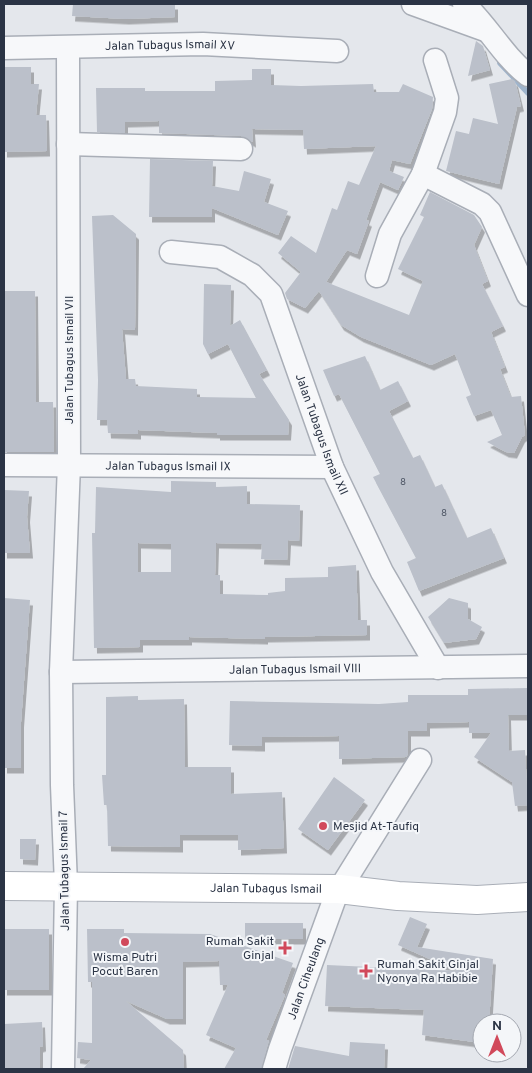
<svg xmlns="http://www.w3.org/2000/svg" width="532" height="1073" font-family="Overpass,sans-serif">
  <style>
    .lines { fill: none; stroke-linecap: round; stroke-linejoin: round }
    .stream { stroke: #9fb4cc; stroke-width: 5.5 }
    .building { fill: #bbc0ca; fill-rule: evenodd; filter: url(#shadow) }
    .street-casing { stroke: #a9aeb7; stroke-width: 25 }
    .secondary-casing { stroke: #a9aeb7; stroke-width: 30 }
    .street { stroke: #f7f8fa; stroke-width: 22 }
    .secondary { stroke: #fff; stroke-width: 28 }
    .poi-dot { fill: #d1495b; stroke: #f4f6f9; stroke-width: 2 }
    .labels { text-anchor: middle; stroke-width: 4; stroke-linejoin: round; paint-order: stroke }
    .number-label { font-size: 10px; fill: #4f5766 }
    .street-label { font-size: 12px; fill: #2b3445; stroke: #f4f6f9 }
    .poi-label { font-size: 12px; fill: #2b3445; stroke: #f4f6f9; text-anchor: start }
  </style>
  <defs>
    <filter id="shadow"><feDropShadow dx="3" dy="5.5" stdDeviation="0" flood-color="#0004"/></filter>
  </defs>
  <rect width="100%" height="100%" fill="#e4e7ec"/>
  <g class="lines">
    <path class="stream" d="M500,63L528,93"/>
  </g>
  <path class="building" d="M73,4H175V17L126,19L72,16Z
    M476,41L483,46L490,70L468,76Z
    M4,67H31V84H39L36,115H46L47,151L4,152Z
    M252,69H271V85L301,86L373,84L374,92H399L403,84L433,97L432,109L410,164L392,160L389,171L404,177L398,190L380,182L366,220L369,221L357,254L347,250L326,282L409,315L423,281L398,269L424,217L420,215L430,192L474,215L482,227L474,245L488,281L482,284L503,326L491,332L505,367L500,369L511,397L521,396L525,435L522,437L514,453L506,452L487,442L502,435L491,410L474,416L466,397L471,395L455,354L431,365L361,337L341,325L319,291L305,308L287,299L285,293L301,272L278,253L291,236L316,253L332,208L337,210L348,181L359,185L376,146L304,149L303,130L252,129L253,142L241,136L159,133V121L125,122V133L97,132L96,88H145V91H215V81L252,80Z
    M512,79L515,81L521,106L517,107L499,184L446,171L456,131L469,134L473,118L498,124L489,84Z
    M150,159L213,161L212,186L239,191L244,171L271,179L264,202L288,211L278,235L212,208V217H149Z
    M113,215L136,234L135,330L122,329L126,379H135L136,386L197,389V397L256,398L228,344L208,354L203,344L204,284L231,285L230,326L240,320L267,370L259,374L289,420L288,435H217V433L138,430V434L108,433L107,420H97L98,380L92,216Z
    M4,291H35L36,402H53L54,452H4Z
    M365,356L380,390L398,381L408,401L389,411L413,458L420,455L435,487L442,484L467,538L491,528L504,558L419,591L407,562L416,558L373,477L380,474L339,394L334,396L323,370Z
    M171,481L216,482V487L247,486V504L300,505L299,541L288,540L287,560L261,559L262,544L216,543L215,575H220V594L268,595V593L285,591V578L328,577V567L356,565L358,620H367V635L265,637V639L189,637V640H140V647L94,648L92,533H95L96,487L171,492ZM138,543L171,544V572H138Z
    M4,490L29,491L27,517L30,553H4Z
    M4,598L30,600L21,722V768H4Z
    M449,598L468,603V619L482,627L476,639L444,643L428,617Z
    M528,688V715H508L509,751L525,750L528,805L515,806L512,782L474,757L491,733H469V722L427,723V731H408V754L406,757L339,759V736L262,737V746L229,745L230,701L379,704L408,702V695H468V689Z
    M138,696V700L184,699L185,767H231V794L282,792L284,848L238,850V835H180V847L108,846L107,805H104L102,775H106V697Z
    M334,777L365,800L328,850L298,829Z
    M20,839H36L35,860L20,859Z
    M410,917L427,924L417,947L493,959L489,1023H482V1043L422,1035L424,1010L325,1006L327,965L457,971L398,945Z
    M245,923H303V939H245Z
    M4,929H49V990H4Z
    M87,929H124V933L210,934L293,963L282,993L285,995L266,1040H269L261,1069H224L236,1048L206,1035L228,985H220L219,961L183,962V1019H167L126,1001L183,1050L184,1069H83L91,1060L77,1058L78,1042L92,1043V982H88Z
    M42,1022L43,1046L40,1047V1069L4,1068V1024Z
    M350,1042L385,1044L384,1069H288L295,1046L349,1056Z"/>
  <g class="lines">
    <defs>
      <g id="street">
        <path d="M413,4L485,30"/>
        <path d="M464,4C488,26 503,56 528,75"/>
        <path id="s1" d="M4,48L203,44L337,51"/>
        <path d="M68,144L241,149"/>
        <path d="M423,174L482,204L490,212L528,295"/>
        <path id="s2" d="M171,252L220,257L252,275L271,294L332,467L382,572L438,668"/>
        <path d="M377,276L390,234L423,174L445,112L447,98L435,60"/>
        <path id="s3" d="M4,465L332,467"/>
        <path id="s4" d="M61,672L528,666"/>
        <path d="M63,1069L66,885L62,785L61,672L69,464L68,48"/>
        <path id="s5" d="M274,1069L280,1049L336,895L420,760"/>
      </g>
      <g id="secondary">
        <path id="s6" d="M4,886L339,889L398,896L477,900L528,897"/>
      </g>
    </defs>
    <use href="#street" class="street-casing"/>
    <use href="#secondary" class="secondary-casing"/>
    <use href="#street" class="street"/>
    <use href="#secondary" class="secondary"/>
  </g>
  <g class="poi-dot">
    <circle cx="323" cy="826" r="5"/>
    <circle cx="125" cy="942" r="5"/>
    <path d="M282.5 940.5h5v5h5v5h-5v5h-5v-5h-5v-5h5z"/>
    <path d="M363.5 963.5h5v5h5v5h-5v5h-5v-5h-5v-5h5z"/>
  </g>
  <g class="labels">
    <g class="number-label">
      <text x="403" y="485">8</text>
      <text x="444" y="516">8</text>
    </g>
    <g class="street-label">
      <text dy="4" stroke="none"><textPath href="#s1" startOffset="166">Jalan Tubagus Ismail XV</textPath></text>
      <text transform="translate(69 360) rotate(-90)" y="4">Jalan Tubagus Ismail VII</text>
      <text dy="4" stroke="none"><textPath href="#s2" startOffset="262">Jalan Tubagus Ismail XII</textPath></text>
      <text dy="4" stroke="none"><textPath href="#s3" startOffset="164">Jalan Tubagus Ismail IX</textPath></text>
      <text dy="4" stroke="none"><textPath href="#s4" startOffset="234">Jalan Tubagus Ismail VIII</textPath></text>
      <text transform="translate(64 871) rotate(-91)" y="4">Jalan Tubagus Ismail 7</text>
      <text dy="4" stroke="none"><textPath href="#s6" startOffset="262">Jalan Tubagus Ismail</textPath></text>
      <text dy="4" stroke="none"><textPath href="#s5" startOffset="96">Jalan Ciheulang</textPath></text>
    </g>
    <g class="poi-label">
      <text x="333" y="830">Mesjid At-Taufiq</text>
      <text x="274" y="945" text-anchor="end">Rumah Sakit<tspan x="274" dy="14">Ginjal</tspan></text>
      <text x="125" y="961" text-anchor="middle">Wisma Putri<tspan x="125" dy="14">Pocut Baren</tspan></text>
      <text x="377" y="968">Rumah Sakit Ginjal<tspan x="377" dy="14">Nyonya Ra Habibie</tspan></text>
    </g>
  </g>
  <rect width="532" height="1073" fill="none" stroke="#2b3445" stroke-width="10"/>
  <g transform="translate(497 1038)"><circle r="24" fill="#f4f6f9" stroke="#a4a8b1"/>
  <path d="M0-4L9 19L0 12L-9 19Z" fill="#d1495b"/>
  <text y="-8" font-size="14" font-weight="bold" text-anchor="middle" fill="#2b3445">N</text>
  </g>
</svg>
